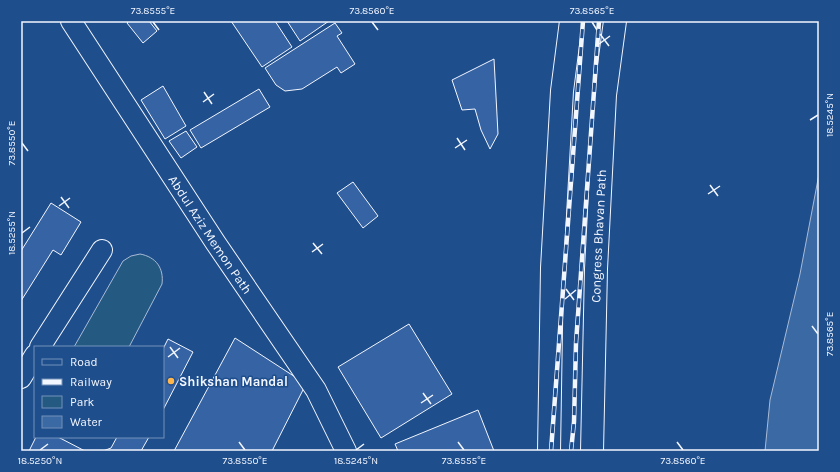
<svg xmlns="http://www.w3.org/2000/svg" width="840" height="472" font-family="Karla,sans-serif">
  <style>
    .green { fill: #245a82; stroke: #a8bbd7 }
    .water { fill: #3b69a3; stroke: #a8bbd7 }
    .building { fill: #3563a3; stroke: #f2f6ff }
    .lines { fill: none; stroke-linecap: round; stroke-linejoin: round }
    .minor-casing { stroke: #f2f6ff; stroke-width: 22 }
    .secondary-casing { stroke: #f2f6ff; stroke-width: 24 }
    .minor { stroke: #1f4e8c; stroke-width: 20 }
    .secondary { stroke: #1f4e8c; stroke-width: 22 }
    .rail-casing { stroke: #f2f6ff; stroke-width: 4.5 }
    .rail { stroke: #1f4e8c; stroke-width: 3; stroke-dasharray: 9; stroke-linecap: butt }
    .ticks { fill: none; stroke: #f2f6ff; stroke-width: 1.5 }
    .poi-dot { fill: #ffb74d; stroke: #1f4e8c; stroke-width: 1.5 }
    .labels { text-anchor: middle; stroke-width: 3; stroke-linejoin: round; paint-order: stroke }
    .street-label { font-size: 13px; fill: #f2f6ff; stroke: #1f4e8c }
    .poi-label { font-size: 13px; font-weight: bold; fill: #f2f6ff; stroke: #1f4e8c; text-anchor: start }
    .neatline { fill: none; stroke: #f2f6ff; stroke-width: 1.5 }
    .ticks-label { font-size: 10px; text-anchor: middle; fill: #f2f6ff }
  </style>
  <rect width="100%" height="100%" fill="#1f4e8c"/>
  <path class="green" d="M140,254C156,257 164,268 162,284L129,347H74L123,261L131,256Z"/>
  <path class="water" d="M819,174V451H765L770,400L800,274Z"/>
  <path class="building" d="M129,21H149L157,31L143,43L127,23Z
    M231,21H275L292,47L262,67Z
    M287,21H329L300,41Z
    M335,23L342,33L337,36L355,64L341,73L337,67L302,89L285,91L276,85L265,68Z
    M494,59L498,134L490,149L481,130L475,109L462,110L452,80Z
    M163,86L186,126L165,139L141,100Z
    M259,89L270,107L201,148L190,130Z
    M186,131L197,147L181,158L169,141Z
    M353,182L378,216L363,228L337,193Z
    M51,203L81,222L61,255L53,250L21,301V251Z
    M409,324L452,394L381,438L338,367Z
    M235,338L306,384L272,451H174Z
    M168,339L193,352L163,410V349Z
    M478,410L494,451H398L395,444Z
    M36,437H58L85,451H29Z
    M117,437H149L141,451H103L111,448Z"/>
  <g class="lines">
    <defs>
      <g id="minor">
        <path id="s1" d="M71,21L215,242L316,390L346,451"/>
        <path d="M40,347L102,250"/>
        <path d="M21,378L35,355"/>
      </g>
      <g id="secondary">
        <path d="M549,451L552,268L562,91L571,21"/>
        <path id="s2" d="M592,451L596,269L605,95L615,21"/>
      </g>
    </defs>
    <use href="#minor" class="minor-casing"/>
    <use href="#secondary" class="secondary-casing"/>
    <use href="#minor" class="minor"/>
    <use href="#secondary" class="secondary"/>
    <defs>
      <path id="rail" d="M551,451L583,21
        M571,451L574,422L576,343L599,21"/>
    </defs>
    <use href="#rail" class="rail-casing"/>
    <use href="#rail" class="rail"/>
  </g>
  <path class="ticks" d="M153,22L159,30M372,22L378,30M592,22L597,30M600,34L609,46M599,44L610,36M204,92L212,104M203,102L214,94M810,120L818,115M457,138L465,150M22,143L28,151M455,148L467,140M710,185L718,196M708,194L720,186M61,197L69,208M59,206L70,198M22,233L30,227M313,243L322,254M312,252L323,244M566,289L574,300M565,299L576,290M812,326L818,334M170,347L178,358M168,357L180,348M423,393L431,404M421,403L433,395M239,442L245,450M458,442L464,450M677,442L683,450M40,450L48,444M356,450L364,444"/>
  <circle class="poi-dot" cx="171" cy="381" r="4"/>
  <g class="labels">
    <g class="street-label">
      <text dy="5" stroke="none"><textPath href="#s1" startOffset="255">Abdul Aziz Memon Path</textPath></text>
      <text dy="5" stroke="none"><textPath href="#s2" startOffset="215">Congress Bhavan Path</textPath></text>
    </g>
    <g class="poi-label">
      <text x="179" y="386">Shikshan Mandal</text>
    </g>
  </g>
  <rect width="840" height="472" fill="none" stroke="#1f4e8c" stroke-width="44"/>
  <rect x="34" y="346" width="130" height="92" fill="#1f4e8c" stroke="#7391ba"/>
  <rect x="42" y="359" width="20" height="6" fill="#1f4e8c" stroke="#7391ba"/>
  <text x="70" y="366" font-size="12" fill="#f2f6ff">Road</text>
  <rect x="42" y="379" width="20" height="6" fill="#f2f6ff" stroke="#7391ba"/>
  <text x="70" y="386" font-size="12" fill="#f2f6ff">Railway</text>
  <rect x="42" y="396" width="20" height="12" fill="#245a82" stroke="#7391ba"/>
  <text x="70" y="406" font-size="12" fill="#f2f6ff">Park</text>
  <rect x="42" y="416" width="20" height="12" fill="#3b69a3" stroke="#7391ba"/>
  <text x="70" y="426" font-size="12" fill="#f2f6ff">Water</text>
  <rect x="22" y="22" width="796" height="428" class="neatline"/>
  <g class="ticks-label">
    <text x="153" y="14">73.8555°E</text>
    <text x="372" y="14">73.8560°E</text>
    <text x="592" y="14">73.8565°E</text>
    <text transform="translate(829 115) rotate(-90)" y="4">18.5245°N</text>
    <text transform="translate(11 143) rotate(-90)" y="4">73.8550°E</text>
    <text transform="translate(11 233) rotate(-90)" y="4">18.5255°N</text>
    <text transform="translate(829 334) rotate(-90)" y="4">73.8565°E</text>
    <text x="40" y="464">18.5250°N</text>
    <text x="245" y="464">73.8550°E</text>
    <text x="356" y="464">18.5245°N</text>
    <text x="464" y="464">73.8555°E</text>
    <text x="683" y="464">73.8560°E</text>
  </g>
</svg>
